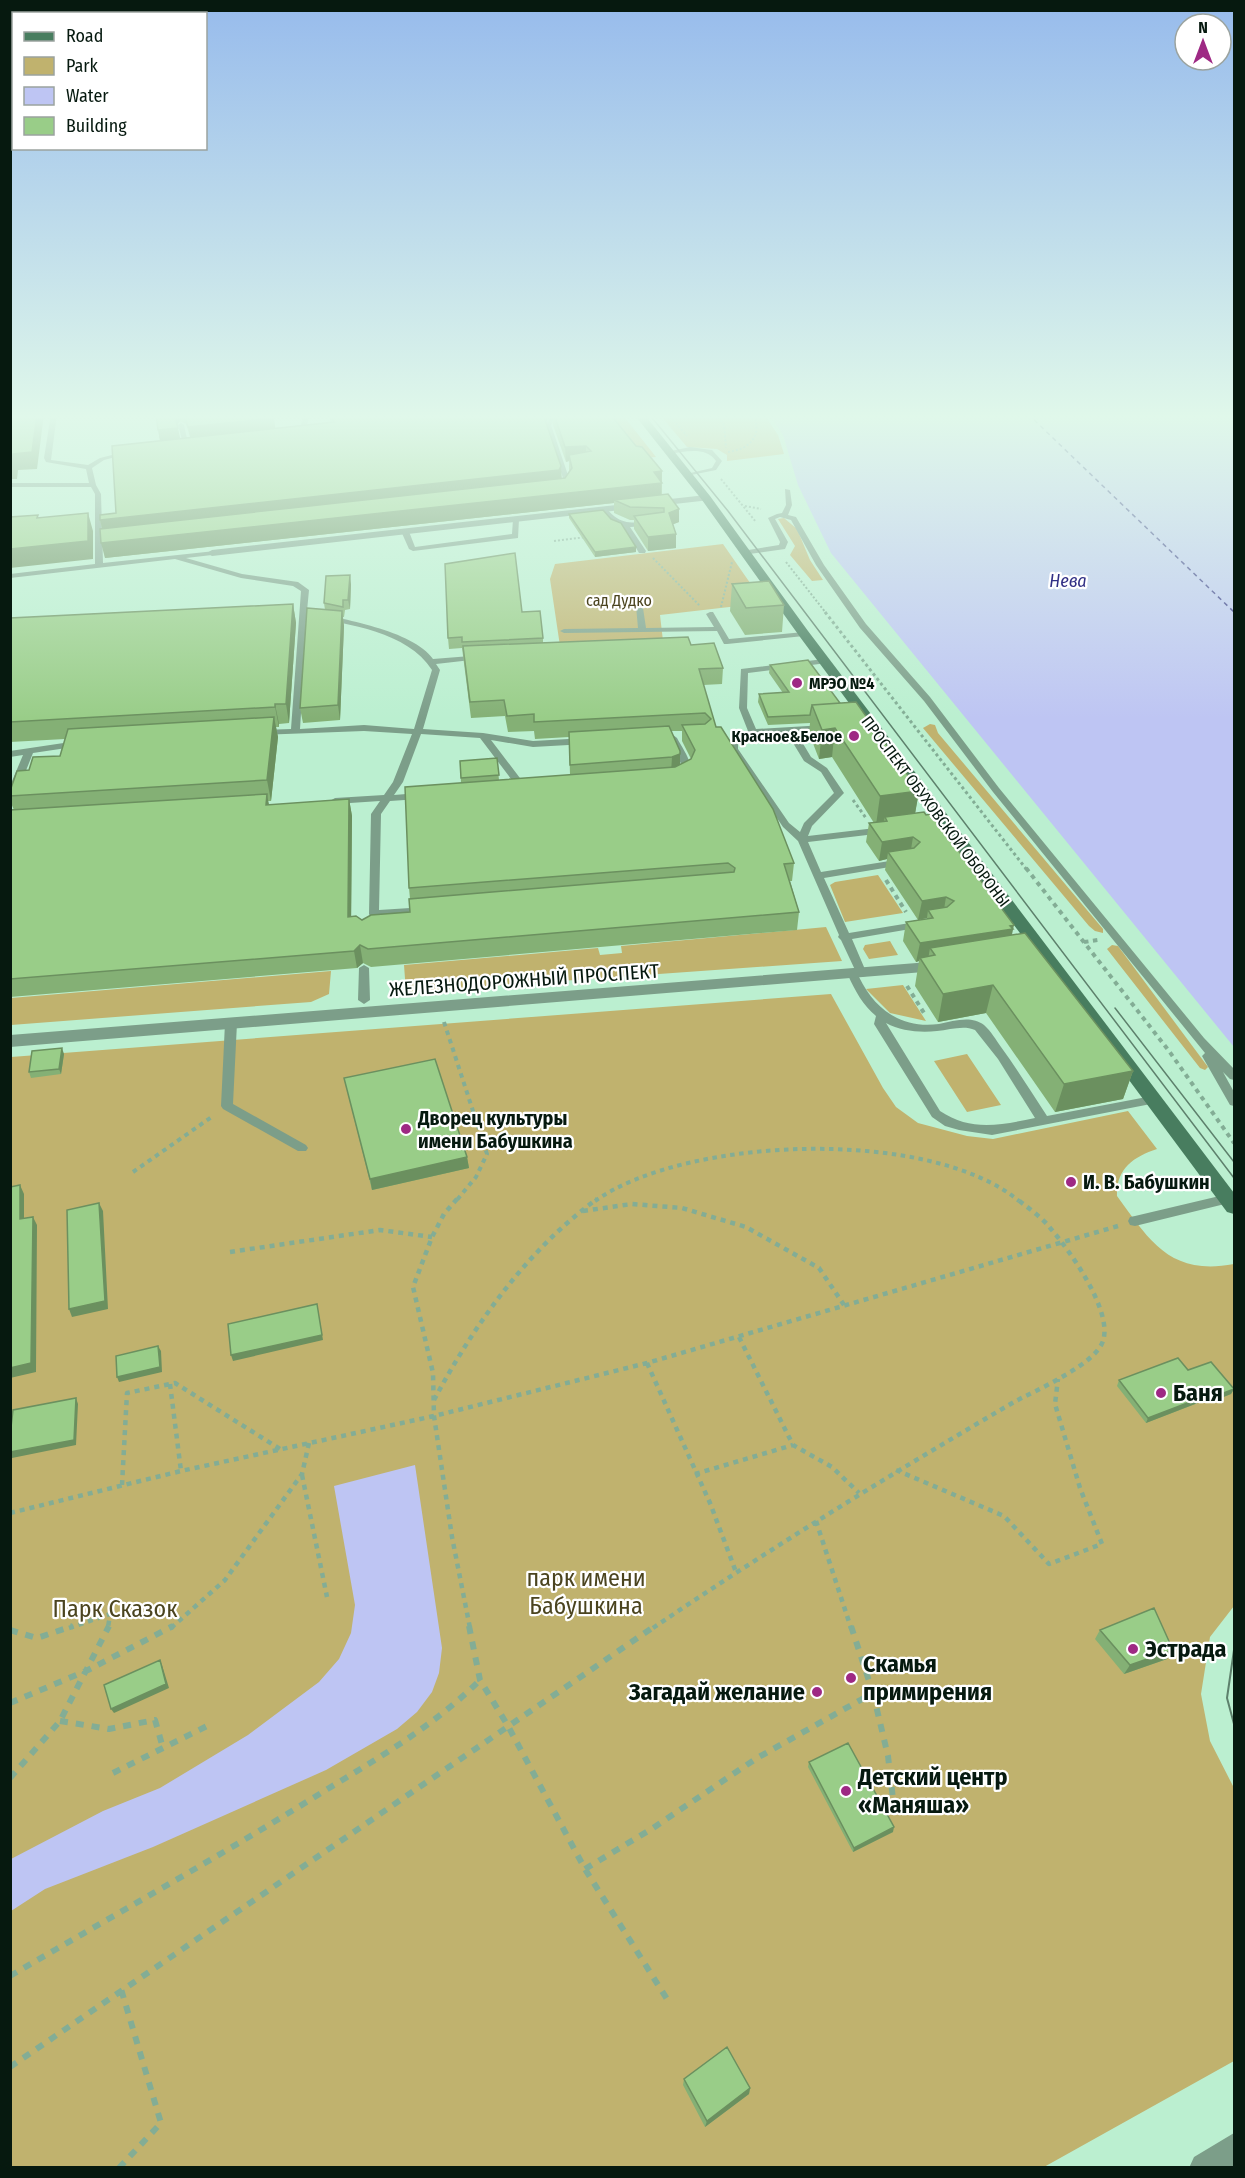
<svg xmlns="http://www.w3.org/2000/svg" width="1245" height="2178" font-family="'Fira Sans Condensed',sans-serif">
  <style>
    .green { fill: #c0b26e }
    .water { fill: #bec5f3 }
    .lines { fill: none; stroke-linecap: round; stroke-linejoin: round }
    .ferry { stroke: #323085; stroke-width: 1.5; stroke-dasharray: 4.5 4; stroke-linecap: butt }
    .path-far4 { stroke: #83ad95; stroke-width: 2; stroke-dasharray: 2 2; stroke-linecap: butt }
    .path-far3 { stroke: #83ad95; stroke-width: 3; stroke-dasharray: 3 3; stroke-linecap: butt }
    .path-far2 { stroke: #83ad95; stroke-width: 4; stroke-dasharray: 4.5 4.5; stroke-linecap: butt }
    .path-far1 { stroke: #83ad95; stroke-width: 4.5; stroke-dasharray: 5 5; stroke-linecap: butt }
    .path { stroke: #83ad95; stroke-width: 6; stroke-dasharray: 8 8; stroke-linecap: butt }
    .lane { fill: #7c9e89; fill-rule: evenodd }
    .street { fill: #7c9e89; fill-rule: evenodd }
    .secondary { fill: #487d5f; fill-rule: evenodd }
    .tram-far1 { stroke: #5d806c; stroke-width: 1.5 }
    .tram { stroke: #5d806c; stroke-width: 2 }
    .wall { fill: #84b075; fill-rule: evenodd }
    .shaded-wall { fill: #6b905f }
    .building { fill: #99cd88; stroke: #6b905f; stroke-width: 1.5 }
    .poi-dot { fill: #9e2984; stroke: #fff; stroke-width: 2 }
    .labels { text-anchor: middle; stroke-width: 4.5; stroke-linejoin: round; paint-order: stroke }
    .far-park-label { font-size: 16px; fill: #4b441f; stroke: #fff }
    .far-poi-label { font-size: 16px; font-weight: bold; fill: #06190f; stroke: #fff; text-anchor: start }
    .far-street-label { font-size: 16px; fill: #06190f; stroke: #fff }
    .far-water-label { font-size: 18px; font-style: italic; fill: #323085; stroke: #fff }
    .street-label { font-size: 20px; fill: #06190f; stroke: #fff }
    .poi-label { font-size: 20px; font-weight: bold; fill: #06190f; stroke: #fff; text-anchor: start }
    .near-poi-label { font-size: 24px; font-weight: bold; fill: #06190f; stroke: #fff; text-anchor: start }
    .near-park-label { font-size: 24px; fill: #4b441f; stroke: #fff }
  </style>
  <rect width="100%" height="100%" fill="#bbefd0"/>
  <path class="green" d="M600,414H622L656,457L633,459Z
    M659,414H764L778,435L784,454L727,461V455L717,449L687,447Z
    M784,518L797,529L810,560L823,580L812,581L790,555L795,546L778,519Z
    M723,544L764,603L660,615L663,641L560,646L550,579L555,564Z
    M930,724L935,725L938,733L1103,929V933L1095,931L1089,926L923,728Z
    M878,875L903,913L845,922L830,885L835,882Z
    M826,927L842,961L406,992L404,965L598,948L600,955L622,953L621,946Z
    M890,941L898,955L869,959L863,949L865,945Z
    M1112,945L1118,946L1208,1067L1205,1070L1200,1068L1107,949Z
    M331,971L329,994L311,1002L11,1025V998Z
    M903,985L926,1021L890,1013L866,989Z
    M831,994L883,1088L896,1107L918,1123L967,1136L993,1139L1128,1111L1157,1149C1133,1157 1116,1169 1117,1196C1150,1241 1170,1276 1234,1264V1606L1210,1637L1201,1694L1210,1741L1234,1788V2061L1044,2167H11V1057Z
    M967,1054L1001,1105L967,1112L934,1061Z"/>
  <path class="water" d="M769,414H1234V1047L831,553L798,485L783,435Z
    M415,1465L442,1648L439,1673L432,1692L417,1712L397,1729L326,1770L153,1847L45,1889L11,1911V1859L103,1811L160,1788L248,1735L319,1682L339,1659L351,1633L355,1605L334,1486Z"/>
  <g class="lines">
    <path class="ferry" d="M1028,414L1234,612"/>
    <path class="path-far4" d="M668,414L687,436
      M716,414L724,425L726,448
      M728,452C750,449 763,436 753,414
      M721,479L756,522
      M745,506L761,509
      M554,541L587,537
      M653,558L700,606
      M786,562L826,613
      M721,607L732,562"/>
    <path class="path-far3" d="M825,612L1027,870
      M853,800L866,818"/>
    <path class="path-far2" d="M1026,868L1169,1051L1234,1143
      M886,880L906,912
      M1084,942L1098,940
      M907,986L924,1013
      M444,1022L487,1154L476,1177L456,1201
      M133,1172L213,1116
      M595,1201C687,1136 930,1127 1019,1201"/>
    <path class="path-far1" d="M457,1199L444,1214L432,1237L413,1287L433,1373L434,1416L452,1537L470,1628
      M583,1211L632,1204L682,1208L746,1227L819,1268L844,1305
      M230,1252L380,1230L432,1237
      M739,1337L793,1445L832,1467L859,1493
      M647,1363L710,1503L736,1572
      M170,1384L181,1471
      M434,1400C474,1325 527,1250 597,1199
      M896,1470L1004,1516L1049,1564L1102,1544L1080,1488L1055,1404L1058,1379
      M695,1474L793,1445
      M302,1475L327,1597
      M122,1485L127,1393L175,1383L280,1449
      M10,1513L181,1471L434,1416L647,1363L1118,1226
      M816,1521L851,1628
      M69,1628L110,1614L108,1628
      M171,1628L225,1580L302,1474L309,1443
      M653,1628C771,1548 891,1474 1014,1402C1036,1390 1095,1365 1103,1341C1113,1311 1070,1251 1051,1229C1042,1217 1028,1208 1017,1199"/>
    <path class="path" d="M469,1626L480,1680L508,1726L585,1869L667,1999
      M10,1630L37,1638L73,1626
      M873,1693L888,1756L893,1799
      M10,1703L88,1670L173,1626
      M60,1721L109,1729L155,1720L163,1748
      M113,1773L207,1726
      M10,1778L60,1721L109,1626
      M585,1869L653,1828L757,1758L873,1693L851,1626
      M10,1976C111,1917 213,1860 313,1798C371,1762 431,1729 480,1680
      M10,2067L655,1626
      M119,2168L161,2123L121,1989"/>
    <path class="lane" d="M51,414H57L51,460L88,465L100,458L128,451L131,453L104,460L92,468L96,485L101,494L103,563L215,551V555H212L186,558L242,574L298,582L309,590L307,611C341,619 413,630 433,659L483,655V659H480L436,664L440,670L423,729L483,733L533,741L586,738L590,741L586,744L533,747L491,740L529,790L524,793L521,792L480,738L421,734L403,782L394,795L419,793L424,796L419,799L390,801L381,814L379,910L426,907L431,910L426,913L370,916L369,914L371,814L380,801L335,804L330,801L335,798L384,795L393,782L412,734L364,731L259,735L258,733L262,730L291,729L301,591L293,586L241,578L175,559L10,578V574L95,564V494L91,487H10V483H89L86,469L46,462L44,458ZM307,616C349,625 407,631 432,670L414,729L364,725L300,729Z
      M303,414H309C309,425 303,434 292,434V432L301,425Z
      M552,414H558L551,425L570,481L562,491L559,489L564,481L545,425Z
      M181,423L184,425L189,448L184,447L178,425Z
      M690,447L712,450L722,461L716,470L686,476V474L712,468L716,461C705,446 685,452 669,454L666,452Z
      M785,489L790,490L792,505L788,515L796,517L824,565L866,624L930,697L999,788L1204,1038L1234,1069V1080L1230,1079L1223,1072L1234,1092V1106L1230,1105L1202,1056L1205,1053L993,792L924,701L860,628L816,565L791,520L780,517L775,519L788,542L785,549L742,555V551L779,545L780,542L768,518L777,514L782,513L786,505Z
      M602,508H606C622,527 630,521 651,523L653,524L649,526L630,527L646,551L645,553H639L623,526L611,521L602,510Z
      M516,517L519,519L518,538L413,551L409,549L401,531L408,529L415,547L512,534L513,519Z
      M636,606L643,608L646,628L714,627L706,614L710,612H713L729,639L804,632L808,634L804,636L727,644H724L717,631L564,633L560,631L564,629L638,628Z
      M824,659H827V663L748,673L747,708L756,729L825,725L829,728L825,731L796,732L811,757L827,768L844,793L812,826L808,836L884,827L889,830L884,833L808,842L821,872L902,859L907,862L902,865L824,878L849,933L922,921L927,924L922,927L852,939L867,974L866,976L859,977C875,1010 902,1029 939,1024C954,1021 971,1015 984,1025C991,1031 996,1040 1001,1047C1017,1069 1032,1093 1047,1116L1152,1096L1156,1097L1158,1100L1156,1103L992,1135L959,1130L945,1126L932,1117L874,1024L876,1016C863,1005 855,991 848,975L849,973L856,972L841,940L838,937L839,935L798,841L783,827L730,749C730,737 737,733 748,731L739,708L741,669ZM787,733L804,761L821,772L834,793L804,823L800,832L789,823L738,749V743L744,737L753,735ZM886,1023C901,1031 920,1033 937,1031C950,1030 963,1025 975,1030L998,1059L1035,1118C1001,1125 971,1132 940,1111Z
      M673,735L677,738C683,750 698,767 685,777H679L677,775L682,771V766L669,738Z
      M77,741L80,742V746L33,753L15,798L10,801V786L23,755L10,757V751Z
      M364,965L369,968L370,1000L364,1004L358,1000L359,968Z
      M231,1019L237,1023L233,1104L306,1145L308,1148L306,1151H298L223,1109L221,1106L225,1023Z
      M1228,1194L1233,1196L1234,1199L1233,1202L1135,1226L1130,1225L1128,1221L1130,1217L1135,1216Z"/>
    <path class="street" d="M706,495L711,498L710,500L212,556L207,553L212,550Z
      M942,961L950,966L948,970L10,1047V1035Z
      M1234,2133V2167L1189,2168L1194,2157Z"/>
    <path class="secondary" d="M634,414H644L710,496L808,631L1234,1193V1214L1227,1212L800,637L702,500Z"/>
    <path class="tram-far1" d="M649,414L728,511L1234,1178
      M1115,1008L1234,1162"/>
    <path class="tram" d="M1234,1650L1227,1698L1234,1724"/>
  </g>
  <path class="wall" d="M156,414H273L275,428L331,422L328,414H551L546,421L561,466V478H565L569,471V461L566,462L553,425V414H610L636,446L662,471V495L679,522L673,524L676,534V548L648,551L634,529V520H630L614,513V503L105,558L102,529L100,520L116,513L160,441ZM180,421L186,424L190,437L180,438L177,425Z
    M569,514L636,552L595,557L569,518Z
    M351,584L350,609L345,610L344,617H343L344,626L340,720L303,723L300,708L325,610L324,603Z
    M732,584L784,605L782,632L745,635L730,611Z
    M293,604L296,623L289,723L279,724V727H276L278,737L271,801H268L269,805L349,799L352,816L351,917L362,920L410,912V899L409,888L461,783L460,761L497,758L499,780L570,775L569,737L535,739L534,731L508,732L505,716L471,718L462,648L449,649L448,638L522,612L543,638V643L691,645L723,668L722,684L703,685L716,727L794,863L792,881H790L799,912L797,930L371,967L363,963L357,968L10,997V810H14L10,801V791L29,770L60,756L65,739L10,742V618ZM671,731H682V741L691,759L680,764Z
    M770,665L840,703L919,791L915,813L1012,935L1133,1071L1123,1099L1055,1112L986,1013L938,1022L915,986L919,961L916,962L903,941L906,922L927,919V918L918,920L885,870L887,859L879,861L866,842L869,823H874L832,757L819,759L809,733L810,723L768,725L758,702L759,694L783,693L769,673Z
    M64,1054L61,1074L31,1078L29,1072Z
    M344,1078L467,1157L469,1168L372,1190Z
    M1188,1370L1234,1389L1231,1394L1211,1402L1208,1399L1146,1423L1117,1386L1119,1380Z
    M1100,1630L1167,1659L1124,1674L1095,1639Z
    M809,1762L893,1832L853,1852L808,1767Z
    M684,2079L750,2088L749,2094L705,2127L683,2085Z"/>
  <path class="shaded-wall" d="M37,414H44L37,469L18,470L17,479H10V462L13,454Z
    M173,414H178L180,421L176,426Z
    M542,414H551L543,426Z
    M274,418L276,434L192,443L188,427Z
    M178,428L181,444L161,446L158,430Z
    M586,446V460L569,455V461L566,462L565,447Z
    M561,466L562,481L104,535L100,520Z
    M662,471L661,498L614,500V503L105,558L101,543Z
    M679,509V522L669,526V513Z
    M88,513L93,531V559L10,568V549Z
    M676,534V548L648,551V537Z
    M636,547V552L595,557V552Z
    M350,575L351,584L350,609L348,600Z
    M293,604L296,623L289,723L286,704Z
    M342,611L344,626L340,720L338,705Z
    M275,704L279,724V727L275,707Z
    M274,717L278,737L271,801L267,780Z
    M835,728L832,757L819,759L822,730Z
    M680,754V769L671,773L672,757Z
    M919,791L914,820L887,821L885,817L883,824L876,825L880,796Z
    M267,794L270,811L266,805Z
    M349,799L352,816L351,934L348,917Z
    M913,837L910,856L888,852L887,859L879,861L882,842Z
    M946,897L943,916L928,910L927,918L918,920L922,901Z
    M1014,925L1010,944L935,955L930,948L928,960L920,958L919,961L916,962L920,943Z
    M360,945L363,963L357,968L354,951Z
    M993,985L986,1013L938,1022L943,994Z
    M62,1048L64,1054L61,1074L59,1069Z
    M1133,1071L1123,1099L1055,1112L1064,1084Z
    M467,1157L469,1168L372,1190L370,1179Z
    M20,1185L24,1194V1228L20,1219Z
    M99,1203L103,1211L108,1309L72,1317L69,1309Z
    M33,1217L37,1225L36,1372L10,1378V1368Z
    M317,1304L323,1340L233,1361L231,1355Z
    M158,1346L161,1351L162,1372L119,1382L117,1377Z
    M1234,1389L1231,1394L1211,1402L1213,1397Z
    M1211,1394L1208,1399L1146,1423L1148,1418Z
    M76,1398L78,1404L76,1445L12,1458L10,1455V1452Z
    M1173,1650L1167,1659L1124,1674L1130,1665Z
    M160,1660L162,1665L169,1688L114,1713L111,1709Z
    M894,1827L893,1832L853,1852L854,1848Z
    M750,2088L749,2094L705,2127L707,2121Z"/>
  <path class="building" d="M10,414H37L32,452L13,454L12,462H10Z
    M156,414H174L178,428L158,430Z
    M184,414H273L274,418L188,427Z
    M331,414H543L561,466L559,470L100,520V515L116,513L112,446L334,422Z
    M554,414H610L636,446L642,447L662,471L654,472L662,483L101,543L100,529L565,478L572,468L569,455L591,451L586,446L565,447Z
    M668,494L679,509L669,513L676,534L648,537L634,516L664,512V508L630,507L614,500Z
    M603,510L611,519L621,523L636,547L595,552L569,514Z
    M88,513V541L10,549V517L38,515L37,518Z
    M515,553L522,612L540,611L543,638L462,642V637L448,638L445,564Z
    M350,575L348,600H343V607L324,603L326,576Z
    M769,581L784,605L746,608L732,584Z
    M293,604L286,704H275V707L10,722V618Z
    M307,608L342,611L338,705L300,708Z
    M688,637L691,645L714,643L723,668L699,669L716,727H721L773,809L794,863L784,864L799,912L368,949L360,945L354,951L10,979V810L267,794L266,805L349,799L348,917L356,916L362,920L371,915L410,912L409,899L734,872L735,868L728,863L409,888L405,787L675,767L691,759L695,750L682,725L705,724L711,719L705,713L534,722V714L507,716L504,700L470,702L463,646Z
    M808,660L840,703L812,705L810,715L768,717L759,694L789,692L770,665Z
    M856,702L919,791L880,796L835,728L822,730L812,705Z
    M274,717L267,780L10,796V791L17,771L29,770L33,757L60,756L68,729Z
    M669,726L680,751V754L672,757L570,765L569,732Z
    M497,758L499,775L461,778L460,761Z
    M924,812L926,815L931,814L1014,925L1010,926L1013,929L920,943L906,922L933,918L928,910L947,907L954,901L946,897L922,901L888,852L914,848L920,842L913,837L882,842L869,823L887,821L885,817Z
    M1025,933L1133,1071L1064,1084L993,985L943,994L920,958L935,955L930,948Z
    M62,1048L59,1069L29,1072L32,1051Z
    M435,1059L467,1157L370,1179L344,1078Z
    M20,1185V1219L33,1217L31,1363L10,1368V1187Z
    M99,1203L105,1301L69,1309L67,1210Z
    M317,1304L322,1335L231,1355L228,1324Z
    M158,1346L160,1367L117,1377L116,1356Z
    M1178,1358L1188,1370L1211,1362L1234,1389L1213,1397L1211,1394L1148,1418L1119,1380Z
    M76,1398L74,1440L10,1452V1436L13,1410Z
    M1154,1608L1173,1650L1130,1665L1100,1630Z
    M160,1660L166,1684L111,1709L104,1685Z
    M848,1743L894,1827L854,1848L809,1762Z
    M727,2047L750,2088L707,2121L684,2079Z"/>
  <linearGradient id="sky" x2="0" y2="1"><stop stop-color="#97bbec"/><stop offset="0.58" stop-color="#e0f8ea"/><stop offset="1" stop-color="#e0f8ea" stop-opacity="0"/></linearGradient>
  <rect width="1245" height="719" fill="url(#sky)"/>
  <g class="poi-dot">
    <circle cx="797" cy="683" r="6"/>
    <circle cx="854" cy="736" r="6"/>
    <circle cx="406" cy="1129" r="6"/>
    <circle cx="1071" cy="1182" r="6"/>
    <circle cx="1161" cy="1393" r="6"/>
    <circle cx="1133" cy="1649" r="6"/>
    <circle cx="851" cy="1678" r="6"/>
    <circle cx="817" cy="1692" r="6"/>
    <circle cx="846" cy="1791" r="6"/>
  </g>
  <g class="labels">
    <g class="far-park-label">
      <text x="619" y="606">сад Дудко</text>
    </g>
    <g class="far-poi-label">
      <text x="809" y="689">МРЭО №4</text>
      <text x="842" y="742" text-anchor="end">Красное&amp;Белое</text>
    </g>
    <g class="far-street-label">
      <text transform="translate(936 811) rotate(53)" y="6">ПРОСПЕКТ ОБУХОВСКОЙ ОБОРОНЫ</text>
    </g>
    <g class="far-water-label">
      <text x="1068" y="587">Нева</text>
    </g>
    <g class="street-label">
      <text transform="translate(524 980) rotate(-4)" y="7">ЖЕЛЕЗНОДОРОЖНЫЙ ПРОСПЕКТ</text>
    </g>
    <g class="poi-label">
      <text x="418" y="1125">Дворец культуры<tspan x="418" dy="23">имени Бабушкина</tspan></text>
      <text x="1083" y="1189">И. В. Бабушкин</text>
    </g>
    <g class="near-poi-label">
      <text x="1173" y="1401">Баня</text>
      <text x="1145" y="1657">Эстрада</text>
      <text x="863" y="1672">Скамья<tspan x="863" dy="28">примирения</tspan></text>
      <text x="805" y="1700" text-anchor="end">Загадай желание</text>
      <text x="858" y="1785">Детский центр<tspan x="858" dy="28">«Маняша»</tspan></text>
    </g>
    <g class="near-park-label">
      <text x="586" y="1586">парк имени<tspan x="586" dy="28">Бабушкина</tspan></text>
      <text x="115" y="1617">Парк Сказок</text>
    </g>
  </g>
  <rect width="1245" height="2178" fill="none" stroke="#06190f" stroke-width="24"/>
  <rect x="12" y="12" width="195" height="138" fill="#ffffff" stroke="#9ba39f" stroke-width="1.5"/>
  <rect x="24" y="32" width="30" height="9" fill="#487d5f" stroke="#9ba39f" stroke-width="1.5"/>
  <text x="66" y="42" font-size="18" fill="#06190f">Road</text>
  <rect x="24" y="57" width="30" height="18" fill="#c0b26e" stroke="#9ba39f" stroke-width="1.5"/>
  <text x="66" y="72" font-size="18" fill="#06190f">Park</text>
  <rect x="24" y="87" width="30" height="18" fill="#bec5f3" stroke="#9ba39f" stroke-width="1.5"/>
  <text x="66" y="102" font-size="18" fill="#06190f">Water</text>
  <rect x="24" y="117" width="30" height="18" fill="#99cd88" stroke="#9ba39f" stroke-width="1.5"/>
  <text x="66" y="132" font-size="18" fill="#06190f">Building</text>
  <g transform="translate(1203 42)"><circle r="28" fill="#ffffff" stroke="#9ba39f" stroke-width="1.5"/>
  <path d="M0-4.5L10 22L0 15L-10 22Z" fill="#9e2984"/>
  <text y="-9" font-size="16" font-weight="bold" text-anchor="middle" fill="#06190f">N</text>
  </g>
</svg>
